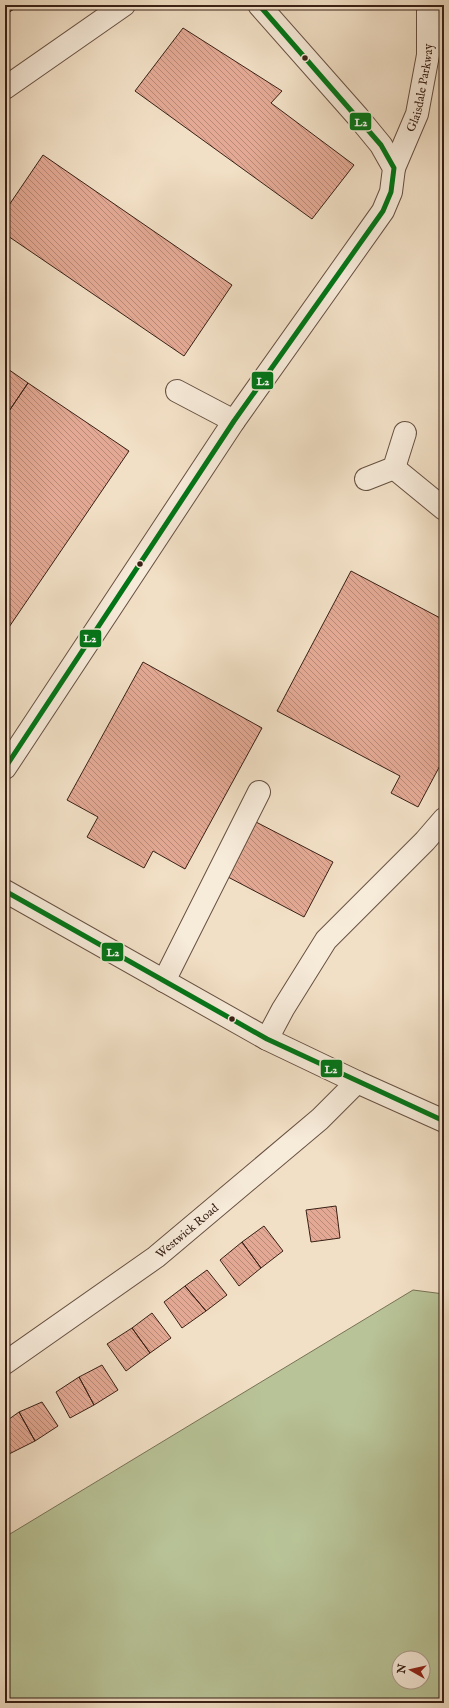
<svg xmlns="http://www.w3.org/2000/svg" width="449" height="1708" font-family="'IM FELL English',serif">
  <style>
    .green { fill: #b8c397; stroke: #787256; fill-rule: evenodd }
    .building { fill: url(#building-back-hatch); stroke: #392016 }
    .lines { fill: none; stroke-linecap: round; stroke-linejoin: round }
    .minor-casing { stroke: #675042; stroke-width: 24 }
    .minor { stroke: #f7ebda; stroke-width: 22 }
    .bus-1-casing { stroke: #f7ebda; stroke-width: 8 }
    .bus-1 { stroke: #007517; stroke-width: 5 }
    .bus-dot { fill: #392016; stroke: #f7ebda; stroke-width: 1.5 }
    .labels { text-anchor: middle; stroke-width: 4; stroke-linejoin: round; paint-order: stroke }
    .street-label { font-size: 12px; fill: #392016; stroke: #f7ebda }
    .line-badge { stroke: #f7ebda; stroke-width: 1.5 }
    .badge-label { font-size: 11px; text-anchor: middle; font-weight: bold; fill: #fff }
  </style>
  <defs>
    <pattern id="building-back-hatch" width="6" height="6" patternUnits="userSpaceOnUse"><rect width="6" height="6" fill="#e3a994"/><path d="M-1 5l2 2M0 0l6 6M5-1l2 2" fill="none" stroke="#b98978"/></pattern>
  </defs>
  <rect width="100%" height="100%" fill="#f2e0c6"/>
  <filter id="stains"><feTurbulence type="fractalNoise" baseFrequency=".005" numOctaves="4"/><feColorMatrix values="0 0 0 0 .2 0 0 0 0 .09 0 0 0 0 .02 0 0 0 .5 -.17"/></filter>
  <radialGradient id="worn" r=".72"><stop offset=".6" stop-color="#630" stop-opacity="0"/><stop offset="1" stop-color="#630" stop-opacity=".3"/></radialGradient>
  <path class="green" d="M413,1290L444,1294V1703H5V1537ZM399,1658H423V1682H399Z"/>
  <path class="building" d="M5,5H20L5,15Z
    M183,28L282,91L271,103L354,165L312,219L135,91Z
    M43,155L232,285L184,356L5,234V211Z
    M5,367L28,383L5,417Z
    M28,383L129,451L5,633V417Z
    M351,571L444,620V758L418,807L391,793L400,776L277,711Z
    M143,662L262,728L185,869L153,851L144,868L87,837L98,817L67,800Z
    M256,822L333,862L304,917L228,877Z
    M336,1206L340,1238L311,1242L306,1210Z
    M264,1226L283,1251L261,1268L242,1242Z
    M242,1242L261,1268L239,1286L220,1260Z
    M207,1270L227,1295L206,1311L185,1286Z
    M185,1286L206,1311L182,1328L164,1302Z
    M152,1313L171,1338L150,1353L132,1328Z
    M132,1328L150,1353L126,1371L107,1344Z
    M102,1365L118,1390L94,1405L79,1377Z
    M79,1377L94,1405L70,1418L56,1392Z
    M42,1402L58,1426L35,1441L19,1412Z
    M19,1412L35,1441L7,1455L5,1449V1422Z"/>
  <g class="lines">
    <defs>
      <g id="minor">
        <path d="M5,88L124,5"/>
        <path id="s1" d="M394,168L417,114L428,55V12L431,5"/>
        <path d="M177,391L234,421"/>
        <path d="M394,468L444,509"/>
        <path d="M366,479L394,468L405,433"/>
        <path d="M5,768L234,421L383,211L391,192L394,168L381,145L358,117L259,5"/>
        <path d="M5,891L267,1039L357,1082L444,1121"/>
        <path d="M164,981L259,792"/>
        <path d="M267,1039L283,1009L326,940L425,841L444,819"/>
        <path id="s2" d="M5,1363L156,1257L320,1119L357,1082"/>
      </g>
    </defs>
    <use href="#minor" class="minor-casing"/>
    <use href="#minor" class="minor"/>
    <defs>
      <path id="bus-1" d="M5,768L234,421L383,211L391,192L394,168L381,145L259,5
        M5,891L267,1039L444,1121"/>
    </defs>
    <use href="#bus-1" class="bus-1-casing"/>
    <use href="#bus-1" class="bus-1"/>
  </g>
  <g class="bus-dot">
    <circle cx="305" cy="58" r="3.5"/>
    <circle cx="140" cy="564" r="3.5"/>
    <circle cx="232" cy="1019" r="3.5"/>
  </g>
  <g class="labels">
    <g class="street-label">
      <text dy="4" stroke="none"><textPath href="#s1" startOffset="85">Glaisdale Parkway</textPath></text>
      <text dy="4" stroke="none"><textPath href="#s2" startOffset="225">Westwick Road</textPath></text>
    </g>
  </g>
  <g class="line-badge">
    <rect x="349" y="112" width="23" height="19" rx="4" fill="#007517"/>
    <rect x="251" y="371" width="23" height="19" rx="4" fill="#007517"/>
    <rect x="79" y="629" width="23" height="19" rx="4" fill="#007517"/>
    <rect x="101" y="942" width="23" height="20" rx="4" fill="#007517"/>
    <rect x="320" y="1059" width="23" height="19" rx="4" fill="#007517"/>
  </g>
  <g class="badge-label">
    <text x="361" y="126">L2</text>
    <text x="263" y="385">L2</text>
    <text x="90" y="642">L2</text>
    <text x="113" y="956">L2</text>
    <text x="331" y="1073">L2</text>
  </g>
  <rect width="449" height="1708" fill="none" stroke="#f2e0c6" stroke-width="20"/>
  <rect x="6" y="6" width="437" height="1696" fill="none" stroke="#392016" stroke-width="2"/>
  <rect x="10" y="10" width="429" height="1688" fill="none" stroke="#392016"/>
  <g transform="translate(411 1670) rotate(278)"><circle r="19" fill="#f7ebda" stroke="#ab9a8c"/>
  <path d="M0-3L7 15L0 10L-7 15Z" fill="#8f2418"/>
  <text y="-6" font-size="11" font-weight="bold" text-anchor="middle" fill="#392016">N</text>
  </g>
  <rect width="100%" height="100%" filter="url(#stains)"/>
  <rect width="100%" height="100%" fill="url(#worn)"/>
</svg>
